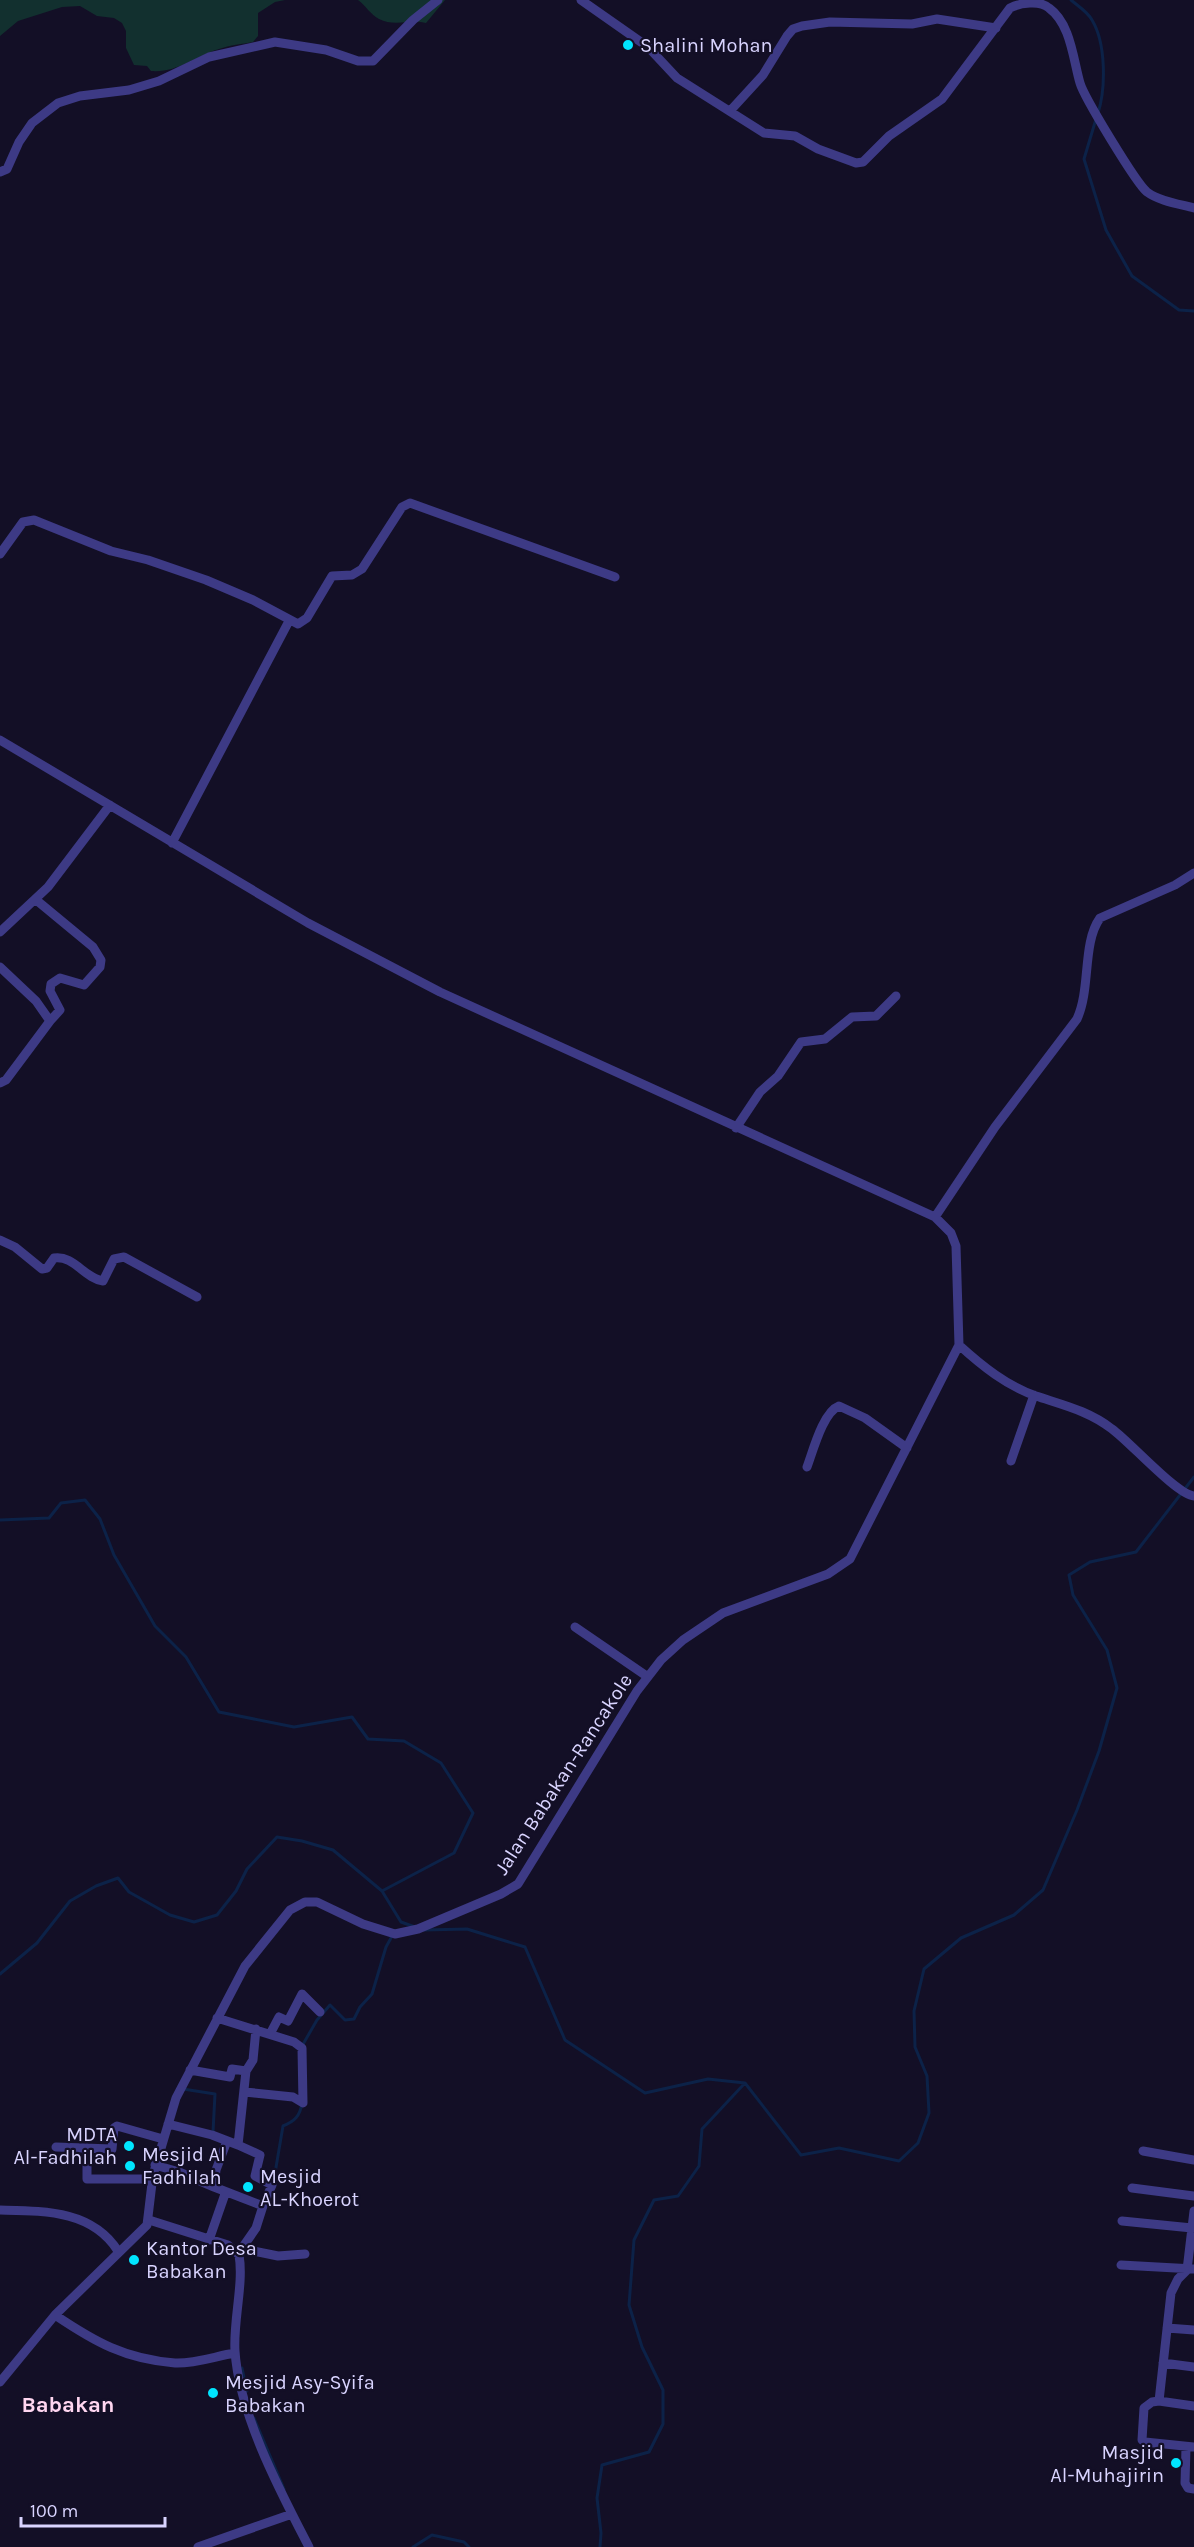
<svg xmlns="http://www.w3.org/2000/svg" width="1194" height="2547" font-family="Karla,sans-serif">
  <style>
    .green { fill: #12302f }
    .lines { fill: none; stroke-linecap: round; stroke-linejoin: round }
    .stream { stroke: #0c2248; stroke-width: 3 }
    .minor { stroke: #3d3a85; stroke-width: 9 }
    .poi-dot { fill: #00e5ff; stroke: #130f26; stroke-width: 2 }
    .labels { text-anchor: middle; stroke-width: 4.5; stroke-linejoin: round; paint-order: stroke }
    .poi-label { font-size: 20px; fill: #d9d4ff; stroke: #130f26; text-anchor: start }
    .street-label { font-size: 20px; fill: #d9d4ff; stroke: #130f26 }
    .quarter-label { font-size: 22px; font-weight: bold; fill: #ffd6f0; stroke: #130f26 }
  </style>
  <rect width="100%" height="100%" fill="#130f26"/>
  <path class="green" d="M0,0H285L275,2L258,13V36L253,42C242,44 230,45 219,49C196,56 177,73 151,71L147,66L134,65L126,48V31L122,23L114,18L97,16L80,6L62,7L18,21L0,36Z
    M358,0H445L426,23C411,19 394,27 379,19C370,14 366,6 358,0Z"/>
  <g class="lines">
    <path class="stream" d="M1071,0C1078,6 1088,12 1092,20C1106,43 1106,88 1098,113
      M1096,119L1084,159L1106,230L1132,276L1179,310L1194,311
      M0,1520L49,1518L61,1503L85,1500L100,1519L114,1555L155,1626L186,1657L219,1712L294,1727L352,1717L368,1739L404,1741L441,1763L473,1813L454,1853L382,1891
      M424,1930L467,1929L525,1947L565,2040L645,2093L708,2079L745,2083L801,2155L839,2148L899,2161L918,2143L929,2113L927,2076L915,2047L914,2011L924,1969L961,1938L1014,1915L1043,1890L1077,1810L1099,1751L1117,1688L1107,1650L1073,1595L1069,1575L1090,1562L1136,1552L1194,1477
      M0,1974L37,1943L70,1901L96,1886L118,1878L129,1892L170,1915L194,1922L217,1915L236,1891L247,1869L277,1837L302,1841L333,1850L382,1891L401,1922L415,1927
      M302,2046L317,2020L330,2005L345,2020L354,2019L360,2007L372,1994L386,1947L391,1938
      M183,2089L215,2094L213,2132
      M273,2185L283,2126C295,2121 300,2116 302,2103
      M242,2368L247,2391
      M254,2418L284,2489
      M413,2547L432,2535L464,2542L469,2547
      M600,2547L601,2533L597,2498L602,2465L649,2452L663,2424V2390L642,2347L629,2305L634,2240L654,2200L678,2196L699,2166L702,2129L745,2083"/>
    <path class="minor" d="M581,0L648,47L677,78L764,133L795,136L818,149L856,163L863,162L889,136L942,99L1010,8C1020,3 1040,0 1049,8C1071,24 1073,59 1080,83C1084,97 1136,183 1147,192C1159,201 1179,204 1194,208
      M730,111L763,75L787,36L793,29L802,26L830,22L912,24L937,19L996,28
      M0,172L7,169L19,142L32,123L58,103L80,96L129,90L159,81L209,57L275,42L326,50L358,61H373L413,20L438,0
      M0,554L23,522L34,520L111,551L148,560L206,580L253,600L298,624L307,618L332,576L352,575L362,569L402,507L410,503L615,577
      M0,740L308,923L440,992L935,1217L951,1233L956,1246L959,1345C982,1366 1007,1386 1036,1396C1063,1405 1089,1411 1112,1429C1129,1441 1177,1495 1194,1496
      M172,843L289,621
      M35,899L93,947L101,960L100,967L84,985L60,978L51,984L50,991L60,1010L50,1021
      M0,932L48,887L110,805
      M0,967L36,1001L50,1021L6,1080L0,1083
      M736,1128L760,1092L778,1076L801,1042L825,1039L852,1017L876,1016L896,996
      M935,1217L995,1127L1077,1019C1091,989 1082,943 1100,918L1175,885L1194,873
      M0,1240L15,1247L42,1269L47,1268L54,1258C74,1255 84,1278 103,1281L114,1259L124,1257L197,1297
      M1011,1461L1034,1395
      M807,1467C813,1451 823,1412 839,1406L865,1418L907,1448
      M575,1627L648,1677
      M217,2018L294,2042L302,2048L303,2103L293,2097L245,2092
      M270,2034L279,2017L288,2021L302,1994L320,2012
      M190,2070L230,2077L232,2069L246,2071L253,2060L256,2029
      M168,2124L212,2135L238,2145L246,2071
      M227,2141L216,2170L214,2187L263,2206L272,2185L255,2176L260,2155L238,2145
      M56,2147L112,2149L114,2128L117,2126L163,2139
      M87,2148V2179H152
      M1143,2151L1194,2160
      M155,2165L179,2172L214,2187
      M1132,2188L1194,2196
      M0,2210C44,2211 92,2210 118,2251
      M1194,2211L1187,2270L1178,2279L1171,2293L1159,2401L1152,2402L1144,2408L1142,2440L1145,2442L1194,2447
      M149,2220L228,2245L239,2255C244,2283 233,2321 235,2351C239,2414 280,2491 309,2547
      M1122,2221L1192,2228
      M209,2240L225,2194
      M243,2249L278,2256L305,2254
      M240,2251L256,2228L263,2206
      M1121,2265L1194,2269
      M55,2315C95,2342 125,2359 175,2363C194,2364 216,2356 235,2353
      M1167,2328L1194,2330
      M1163,2363L1194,2367
      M0,2382L55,2315L147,2225L153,2175L176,2098L245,1966L290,1910L305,1902H317L363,1924L395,1934L418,1929L501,1894L518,1884L637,1691L661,1660L683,1640L723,1613L828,1574L850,1559L959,1345
      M1159,2401L1194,2406
      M1186,2447L1185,2483L1188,2488L1194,2489
      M198,2547L292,2514"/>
  </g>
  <g class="poi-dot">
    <circle cx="628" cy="45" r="6"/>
    <circle cx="129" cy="2146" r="6"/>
    <circle cx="130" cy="2166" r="6"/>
    <circle cx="248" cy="2187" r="6"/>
    <circle cx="134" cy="2260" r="6"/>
    <circle cx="213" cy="2393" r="6"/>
    <circle cx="1176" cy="2463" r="6"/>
  </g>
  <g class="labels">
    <g class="poi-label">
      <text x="640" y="52">Shalini Mohan</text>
      <text x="117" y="2141" text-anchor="end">MDTA<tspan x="117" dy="23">Al-Fadhilah</tspan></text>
      <text x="142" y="2161">Mesjid Al<tspan x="142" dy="23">Fadhilah</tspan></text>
      <text x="260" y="2183">Mesjid<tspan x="260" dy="23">AL-Khoerot</tspan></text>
      <text x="146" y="2255">Kantor Desa<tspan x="146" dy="23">Babakan</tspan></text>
      <text x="225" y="2389">Mesjid Asy-Syifa<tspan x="225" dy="23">Babakan</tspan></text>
      <text x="1164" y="2459" text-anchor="end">Masjid<tspan x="1164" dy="23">Al-Muhajirin</tspan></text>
    </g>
    <g class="street-label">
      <text transform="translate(563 1774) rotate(-57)" y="7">Jalan Babakan-Rancakole</text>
    </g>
    <g class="quarter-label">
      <text x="68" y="2412">Babakan</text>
    </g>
  </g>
  <path d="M21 2517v9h144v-9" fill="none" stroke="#d9d4ff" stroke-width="3"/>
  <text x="30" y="2517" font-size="18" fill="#d9d4ff" stroke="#130f26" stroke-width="4.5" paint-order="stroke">100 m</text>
</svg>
